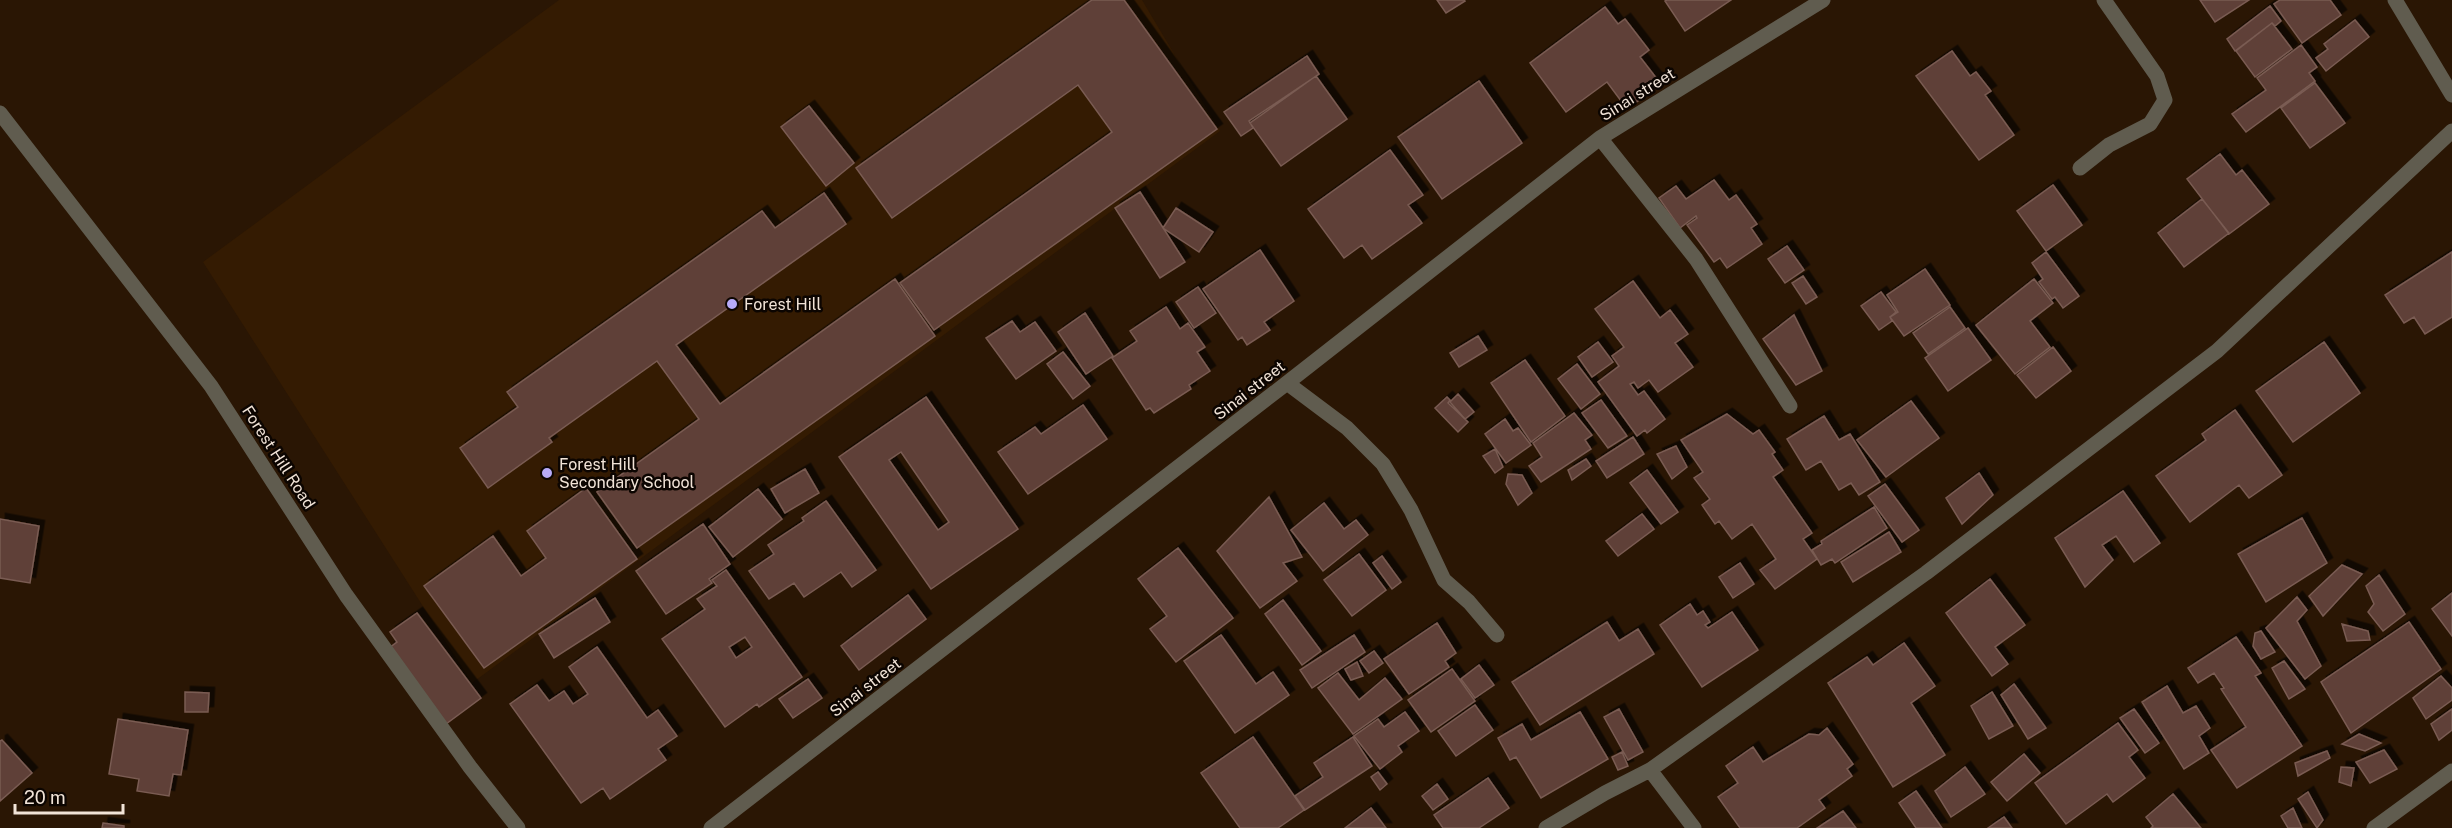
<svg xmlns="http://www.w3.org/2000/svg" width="2452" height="828" font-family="'Public Sans',sans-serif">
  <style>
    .built { fill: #341b02 }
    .building { fill: #5e4038; stroke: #7a5b52; stroke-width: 1.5; fill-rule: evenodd; filter: url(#shadow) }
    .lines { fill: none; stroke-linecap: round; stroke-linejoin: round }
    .minor { stroke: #605c4f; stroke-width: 15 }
    .tertiary { stroke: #605c4f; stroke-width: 15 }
    .poi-dot { fill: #b7abf8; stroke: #0c0501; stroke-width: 2 }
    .labels { text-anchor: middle; stroke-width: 5; stroke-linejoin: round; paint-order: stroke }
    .street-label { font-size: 16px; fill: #f1e3d7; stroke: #0c0501 }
    .poi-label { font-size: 16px; fill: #f1e3d7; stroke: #0c0501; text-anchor: start }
  </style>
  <defs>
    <filter id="shadow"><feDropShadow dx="5.5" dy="-5.5" stdDeviation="0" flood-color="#0009"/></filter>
  </defs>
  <rect width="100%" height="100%" fill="#2a1604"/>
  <path class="built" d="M559,0H1142L1220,131L472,683L203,262Z"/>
  <path class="building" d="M1092,0H1124L1217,129L934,330L900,283L1112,132L1078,85L892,218L856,168Z
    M1437,0H1464L1465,1L1446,13Z
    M1667,0H1731L1685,31L1665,1Z
    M2200,0H2249L2215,22Z
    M2280,0H2330L2341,15L2302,43L2274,4Z
    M2270,6L2281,21L2275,26L2272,23L2235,51L2227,39Z
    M1605,7L1618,24L1625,19L1649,50L1640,57L1661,84L1627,109L1607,82L1566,112L1530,63Z
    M2355,20L2369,37L2326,71L2316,58L2328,49L2324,44Z
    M2272,23L2292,49L2255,77L2236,51Z
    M2301,45L2317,67L2309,73L2315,81L2246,132L2232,114L2266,90L2257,78Z
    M1952,51L1970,76L1976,72L1991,91L1985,95L2014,135L1979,160L1916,76Z
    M1307,56L1319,74L1249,121L1253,128L1241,136L1224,112Z
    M1316,76L1347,119L1281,166L1250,123Z
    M1479,81L1522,143L1442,199L1398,137Z
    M2315,83L2345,123L2310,148L2281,108Z
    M809,106L854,163L826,186L781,127Z
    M1390,150L1423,195L1408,205L1422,223L1372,259L1362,245L1344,258L1308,209Z
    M2220,154L2236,175L2242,170L2269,204L2229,234L2187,179Z
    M1714,180L1729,200L1736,195L1757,224L1751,228L1762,244L1727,268L1720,258L1714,262L1687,225L1697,218L1696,216L1680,228L1659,198L1676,186L1686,199Z
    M2053,185L2082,225L2046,251L2017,211Z
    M1140,192L1185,262L1160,278L1115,208Z
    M824,193L846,224L676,345L720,404L895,279L935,336L637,548L597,492L699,419L657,361L549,438L552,442L488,488L460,448L518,407L507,392L762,211L775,228Z
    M2202,199L2229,233L2184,267L2158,233Z
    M1176,208L1213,232L1199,252L1163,228Z
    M1787,246L1804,270L1785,283L1768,259Z
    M1260,250L1294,301L1264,322L1270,330L1247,345L1242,337L1238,340L1203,289Z
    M2046,252L2079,296L2063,308L2055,297L2052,299L2039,282L2043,279L2032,263Z
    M2452,252V317L2425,334L2414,317L2404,323L2385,295Z
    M1925,269L1950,305L1904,336L1890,317L1898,312L1887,295Z
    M1803,276L1817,297L1806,304L1792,283Z
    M2034,279L2053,303L2030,321L2050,347L2015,374L1976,325Z
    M1633,281L1660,318L1670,310L1688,334L1675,343L1693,367L1658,392L1649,380L1638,388L1634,382L1630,384L1638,395L1644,391L1665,419L1647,433L1645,430L1637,436L1598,382L1619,366L1612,356L1624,347L1595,309Z
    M1198,287L1216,313L1194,328L1176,302Z
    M1881,292L1896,312L1890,317L1892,321L1879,330L1861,306Z
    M1166,307L1180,329L1188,323L1205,347L1197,352L1210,371L1189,385L1191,389L1154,413L1150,408L1146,410L1112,358L1137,341L1130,331Z
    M1950,307L1965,328L1928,354L1913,333Z
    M1085,313L1113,356L1086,374L1058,332Z
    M1794,315L1822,371L1796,385L1763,339Z
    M1012,321L1020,332L1035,322L1056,351L1016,379L986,338Z
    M1968,328L1991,360L1948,391L1925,358Z
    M1478,336L1487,350L1459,367L1450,353Z
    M1598,342L1613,362L1592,377L1578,357Z
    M2324,342L2360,393L2293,442L2256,391Z
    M2053,347L2071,371L2036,398L2017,375Z
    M1063,352L1090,386L1073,399L1047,364Z
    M1525,360L1565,416L1531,442L1491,383Z
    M1577,364L1600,394L1581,409L1558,379Z
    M1458,394L1474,412L1465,419L1450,402Z
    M926,397L1018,529L931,589L839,457ZM901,452L949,522L938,530L889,460Z
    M1447,397L1450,400L1448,403L1468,422L1458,432L1435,408Z
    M1601,400L1627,436L1608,448L1582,413Z
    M1911,401L1939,438L1886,477L1857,440Z
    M1083,405L1107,439L1028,494L998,452L1035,427L1041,434Z
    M2235,410L2282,475L2249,498L2239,485L2190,522L2156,476L2206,440L2202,434Z
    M1574,413L1592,435L1585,440L1591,449L1541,482L1529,466L1542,457L1533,443Z
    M1727,414L1753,434L1759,430L1775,452L1772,454L1783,470L1773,477L1812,533L1803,539L1817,559L1775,589L1760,570L1776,559L1752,524L1732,539L1719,521L1715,524L1702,505L1710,499L1694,478L1703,472L1681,440Z
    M1824,416L1839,440L1850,434L1880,482L1859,495L1851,483L1839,490L1821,461L1806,470L1787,439Z
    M1505,419L1513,431L1518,428L1531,445L1506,463L1485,434Z
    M1633,437L1644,454L1607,478L1596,461Z
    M1676,446L1687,467L1672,479L1657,454Z
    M1495,449L1503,467L1495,473L1483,456Z
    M1586,459L1591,466L1572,480L1568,470Z
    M805,469L819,493L785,513L771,489Z
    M1647,470L1678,512L1661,524L1630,483Z
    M1979,473L1993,495L1962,524L1946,498Z
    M1508,474L1522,475L1532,493L1518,505L1506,484Z
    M1885,484L1919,530L1902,542L1868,496Z
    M586,488L637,559L484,668L424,586L493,536L521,576L546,558L527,531Z
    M758,489L782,519L733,557L709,527Z
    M2123,491L2160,543L2134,562L2116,536L2102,545L2113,560L2085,587L2055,538Z
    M1269,497L1302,557L1283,563L1297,581L1260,608L1217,551Z
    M826,501L876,570L852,587L841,572L804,597L794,583L769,599L749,571L774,554L768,545L804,521L802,518Z
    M1324,503L1344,529L1356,520L1368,535L1323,571L1291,530Z
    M1874,507L1887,528L1835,563L1832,559L1821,565L1812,550L1822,544L1821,541Z
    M1642,514L1654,529L1618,556L1606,541Z
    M2302,518L2327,563L2266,602L2238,554Z
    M0,519L39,526L30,583L0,578Z
    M703,524L730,564L709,579L712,583L666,614L636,571Z
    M1889,532L1901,552L1853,582L1841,562Z
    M1178,548L1233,618L1176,662L1150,629L1167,616L1138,579Z
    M1359,554L1386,590L1352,616L1324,580Z
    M1382,556L1401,582L1392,589L1373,563Z
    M1740,563L1754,584L1733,598L1719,577Z
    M2342,565L2362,574L2323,616L2309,596Z
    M726,570L802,677L759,707L757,704L725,727L662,639L705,609L697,599L717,586L712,580ZM745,637L752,647L736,658L729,647Z
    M2379,575L2405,614L2383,631L2368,612L2374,604L2366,586Z
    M1990,579L2025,625L1995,647L2008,664L1992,676L1946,613Z
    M2452,593V636L2432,609Z
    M908,595L926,619L859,670L841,646Z
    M2297,597L2307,610L2297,621L2321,666L2305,679L2266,628Z
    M595,598L610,622L554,658L539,634Z
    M1283,600L1321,651L1302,665L1265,614Z
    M1690,604L1697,615L1703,611L1710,622L1705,625L1708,628L1732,612L1758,650L1702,687L1660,625Z
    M417,613L481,698L446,724L389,648L397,642L390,632Z
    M1607,622L1619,641L1638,629L1654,654L1540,725L1512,682Z
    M2409,622L2441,669L2351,733L2321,682Z
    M1437,623L1456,653L1445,661L1449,667L1409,694L1384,659Z
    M2342,624L2368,631L2370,640L2347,641Z
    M2261,631L2275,652L2261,659L2253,646L2255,633Z
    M1221,635L1256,684L1273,672L1289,695L1235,733L1184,661Z
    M1354,635L1365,652L1312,688L1300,670Z
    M2236,637L2261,673L2255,676L2302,746L2237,788L2211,750L2246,727L2221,689L2224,688L2214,673L2198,683L2188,668Z
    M1904,643L1935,686L1911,703L1945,755L1893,787L1828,683L1867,657L1873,665Z
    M597,647L647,718L658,710L677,736L658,749L666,760L610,799L603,788L581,803L510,704L537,685L549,701L564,691L573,704L588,694L569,667Z
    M1374,651L1383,663L1369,673L1360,661Z
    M2284,661L2305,689L2289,699L2272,668Z
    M1357,662L1363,676L1351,680L1345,669Z
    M1479,665L1494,685L1475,698L1461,679Z
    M1452,669L1475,701L1431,732L1408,700Z
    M1338,673L1359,700L1385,678L1402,699L1353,734L1318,688Z
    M2441,676L2452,688V700L2426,719L2413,698Z
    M808,679L822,698L793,718L779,699Z
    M2014,684L2046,728L2028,739L2001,695Z
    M2167,686L2183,713L2196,706L2210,728L2199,736L2209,753L2184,769L2142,702Z
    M185,692L209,693L208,712H185Z
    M1992,692L2013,726L1989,739L1971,706Z
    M1475,705L1493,730L1456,756L1438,731Z
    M1619,709L1643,752L1628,760L1604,717Z
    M2134,709L2159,743L2145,753L2120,718Z
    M2452,709V730L2439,740L2431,724Z
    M1405,712L1419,731L1398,746L1402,752L1380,769L1354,736L1378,719L1384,727Z
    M1580,712L1608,759L1541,798L1516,757L1510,760L1498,738L1522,724L1531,740Z
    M118,719L188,730L181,775L173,774L169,796L137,791L139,779L109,774Z
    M2118,723L2138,750L2129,757L2145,778L2113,802L2107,794L2066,824L2035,783Z
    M1827,728L1853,764L1847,769L1852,776L1819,800L1825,808L1797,828H1740L1718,797L1738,783L1726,766L1753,747L1763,762L1809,734L1819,735Z
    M2359,734L2381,743L2365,751L2342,744Z
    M1253,737L1304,810L1278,828H1240L1201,773Z
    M1353,737L1372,766L1305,810L1295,796L1323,777L1314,763Z
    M2,740L32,773L0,801V741Z
    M2384,750L2397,769L2370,783L2356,762Z
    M2327,751L2330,758L2298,776L2295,763Z
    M1622,752L1628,766L1618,770L1612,757Z
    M2024,754L2040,773L2007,801L1991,782Z
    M1965,767L1985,794L1951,817L1935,791Z
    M2341,767L2354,768L2351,786L2339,782Z
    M1378,772L1387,784L1380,790L1371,777Z
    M1488,778L1509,808L1479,828H1443L1434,815Z
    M1437,784L1448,799L1433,810L1422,796Z
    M1916,791L1942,828H1916L1899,803Z
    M2308,792L2323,820L2317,828L2298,799Z
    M2173,794L2201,828H2151L2153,826L2146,817Z
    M1371,808L1386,828H1345Z
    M2293,808L2302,828H2288L2281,816Z
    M1843,811L1856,828H1817Z
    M2004,817L2012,828H1988Z
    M103,823L124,826V828H102Z"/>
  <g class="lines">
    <path class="minor" d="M2395,0L2452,95
      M1600,138L1696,259L1790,406
      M2080,168L2109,145L2150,124L2165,100L2157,76L2104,0
      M1287,383L1347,428L1383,464L1411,510L1444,580L1469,602L1497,635
      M1650,770L1694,828
      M711,828L1287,383L1600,138L1823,0
      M1546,828L1605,793L1650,770L1926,573L2217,351L2452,131
      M2374,828L2452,771"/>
    <path class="tertiary" d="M0,113L211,386L346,595L470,767L518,828"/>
  </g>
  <g class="poi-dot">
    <circle cx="732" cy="304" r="6"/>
    <circle cx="547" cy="473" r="6"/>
  </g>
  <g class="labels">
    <g class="street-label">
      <text transform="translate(1637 94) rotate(-32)" y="6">Sinai street</text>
      <text transform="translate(1249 390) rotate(-38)" y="6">Sinai street</text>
      <text transform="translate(279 457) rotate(57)" y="6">Forest Hill Road</text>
      <text transform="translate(865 687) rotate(-38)" y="6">Sinai street</text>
    </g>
    <g class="poi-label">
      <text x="744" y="310">Forest Hill</text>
      <text x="559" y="470">Forest Hill<tspan x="559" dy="18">Secondary School</tspan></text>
    </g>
  </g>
  <path d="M15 804v9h108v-9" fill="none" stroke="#f1e3d7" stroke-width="3"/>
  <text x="24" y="804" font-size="18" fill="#f1e3d7" stroke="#0c0501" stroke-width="4.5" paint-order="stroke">20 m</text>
</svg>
